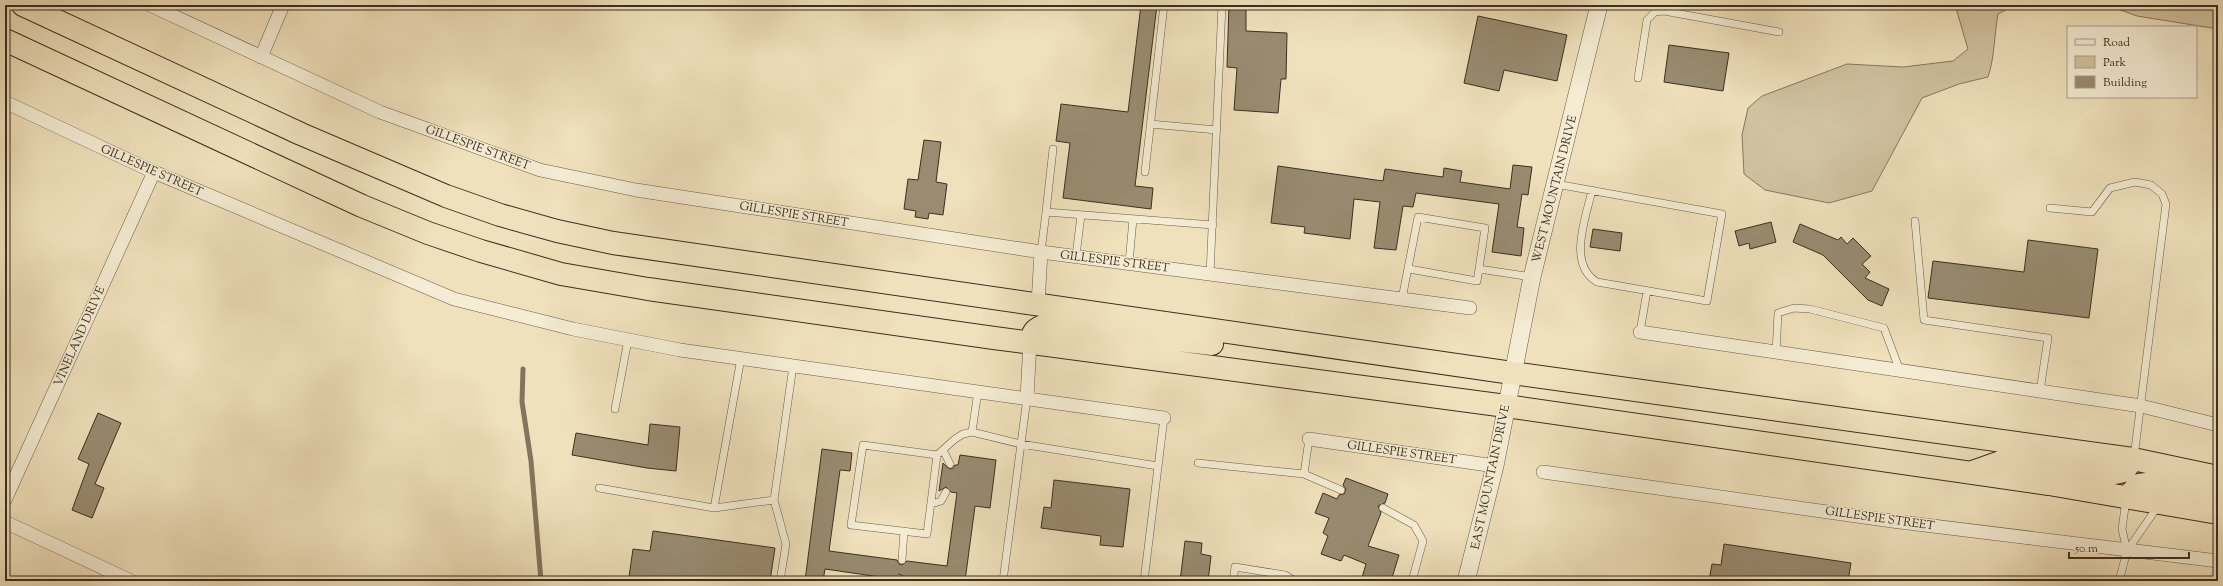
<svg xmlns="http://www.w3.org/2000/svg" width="2223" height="586" font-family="'Sorts Mill Goudy',serif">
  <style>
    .green { fill: #d1c3a1; stroke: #867960 }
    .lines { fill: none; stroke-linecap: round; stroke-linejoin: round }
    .stream { stroke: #83755d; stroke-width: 5 }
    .building { fill: #998c71; stroke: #3c2f1f }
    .service-casing { stroke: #695c46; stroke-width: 8 }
    .minor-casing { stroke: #695c46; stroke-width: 14 }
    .tertiary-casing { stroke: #695c46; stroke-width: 18 }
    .trunk-casing { stroke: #3c2f1f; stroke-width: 24 }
    .service { stroke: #f5ecd3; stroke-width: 7 }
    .minor { stroke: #f5ecd3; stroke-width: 13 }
    .tertiary { stroke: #f5ecd3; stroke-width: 17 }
    .trunk { stroke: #efe1bc; stroke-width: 22 }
    .labels { text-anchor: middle; stroke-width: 3; stroke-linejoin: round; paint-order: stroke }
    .street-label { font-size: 12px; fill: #3c2f1f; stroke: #f5ecd3 }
  </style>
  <rect width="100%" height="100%" fill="#efe1bc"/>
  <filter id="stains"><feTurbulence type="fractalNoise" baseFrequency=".005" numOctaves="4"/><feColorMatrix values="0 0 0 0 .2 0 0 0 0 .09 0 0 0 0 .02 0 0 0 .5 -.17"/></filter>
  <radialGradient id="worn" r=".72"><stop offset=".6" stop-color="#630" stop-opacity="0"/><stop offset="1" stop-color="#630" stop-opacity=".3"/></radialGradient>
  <path class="green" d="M1955,5H2015L1998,14C1994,35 1995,56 1988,77L1959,84L1922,98L1872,191L1829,203L1765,190L1744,174L1742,135L1748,108L1762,96L1847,64L1903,67L1953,61L1968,49Z
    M2107,5H2218V29L2137,16Z"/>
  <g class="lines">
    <path class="stream" d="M523,369L522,402L531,461L541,581"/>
  </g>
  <path class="building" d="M1141,5H1157L1135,186L1153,188L1151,209L1063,198L1070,143L1056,141L1061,104L1128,112Z
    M1229,5H1246V31L1287,33L1286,79H1281L1278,113L1234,110L1237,68L1227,67Z
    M1478,16L1567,35L1557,81L1504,70L1499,91L1464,83Z
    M1669,45L1729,53L1723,91L1664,82Z
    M924,140L941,142L936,182L947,184L943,215L929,213L928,219L915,217L916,211L904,209L908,179L918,180Z
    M1513,165L1532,167L1528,195L1522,194L1517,227L1524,228L1521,256L1492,252L1499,204L1416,193L1413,207L1403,206L1396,250L1374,248L1380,202L1354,199L1350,239L1304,233L1305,227L1271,223L1278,166L1383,181L1385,169L1443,177L1444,168L1462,171L1460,182L1510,189Z
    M1771,222L1776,242L1750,249L1749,243L1739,246L1735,231Z
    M1800,224L1838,240L1841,237L1847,244L1853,238L1871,256L1862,264L1870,272L1865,278L1889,289L1882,306L1868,300L1823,255L1793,242Z
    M1593,229L1622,233L1620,251L1590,247Z
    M2028,240L2098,249L2089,318L1928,298L1933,261L2024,272Z
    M98,413L121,423L95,484L104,488L92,518L72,510L89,464L78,459Z
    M650,424L680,427L676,471L647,468L572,455L576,433L648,445Z
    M822,449L852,453L850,471L840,470L829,551L897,560L899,564L902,565L907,561L947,566L957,493L951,492L946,487L939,491L943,463L948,468L952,469L955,465H958L960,455L996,460L990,508L975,506L965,581H911L904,580L903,576L899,574L894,579L825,569L823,581H805Z
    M1346,478L1388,494L1385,503L1378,506L1381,513L1368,546L1399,555L1391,581H1361L1366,564L1344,555L1341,561L1321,554L1328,536L1323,533L1329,518L1315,513L1323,493L1337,499L1339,495L1344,494L1346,489L1343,485Z
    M1054,480L1130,489L1123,547L1100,545L1101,536L1041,528L1044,507L1051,508Z
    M653,531L775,548L770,581H645L629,577L633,549L650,551Z
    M1185,541L1202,543L1201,554L1211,556L1208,581H1180Z
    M1724,544L1851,563L1848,581H1709L1712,564L1721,565Z"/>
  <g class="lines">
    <defs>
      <path id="service" d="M1664,5V11L1779,32
        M1638,78L1647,20L1655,12L1664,11
        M1150,124L1217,130
        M1053,149L1046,212L1213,225
        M1145,172L1164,5
        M1556,184L1722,214L1707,301L1597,282C1567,264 1586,218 1592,190
        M2050,208L2092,212L2110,188L2135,182L2151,185L2162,194L2166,204L2134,457
        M1915,221L1924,320L2048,338L2040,391
        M1041,252L1046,212
        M1076,256L1081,215
        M1129,263L1133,219
        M1409,269L1477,281L1479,269
        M1210,274L1222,5
        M1402,299L1418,217L1485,228L1479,269L1532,277
        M1640,332L1647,291
        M1776,353L1778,313L1794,308L1810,309L1884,328L1900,371
        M615,409L628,340
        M972,432L1021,444L1158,466
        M1309,439L1304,474L1341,490
        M943,450L950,464
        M937,455L863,445L851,525L927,534L937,455L955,439L963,434L972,432L978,391
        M1198,463L1304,474
        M599,488L714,508L774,500
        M2126,500L2122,529L2127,551
        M931,504L941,501L946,492
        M714,508L741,358
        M1383,508L1414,525L1423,541L1412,581
        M902,560L904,531
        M1003,580L1017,581
        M780,581L786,544L774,500L793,366
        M898,581L899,579
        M1003,581L1027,398
        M1144,581L1164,418
        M1233,581L1235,567L1285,575L1295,581
        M2119,581L2127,551L2158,506"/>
      <path id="minor" d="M150,5L380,112L540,170L636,190L1041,252L1470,308
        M261,57L283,5
        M5,102L154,172L454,299L573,329L680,350L1164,418
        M1038,304L1041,252
        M1640,332L2141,406L2218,425
        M1027,398L1030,342
        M1309,439L1495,466
        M1543,472L1892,521L2218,561
        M5,500L154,172
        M5,522L131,581"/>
      <path id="tertiary" d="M1466,581L1495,466L1532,277L1599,5"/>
      <path id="trunk" d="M23,5L301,134L446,196L500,215L557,231L613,243L1512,373L2133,459L2218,477
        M5,40L362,206L428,233L481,251L561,274L648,289L994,338L1506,406L2049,484L2218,513
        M1030,342C1033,332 1035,328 1046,325L1212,344
        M1972,472L2006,460L2110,474L2124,471L2133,459
        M2126,498L2139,485L2154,483L2218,494"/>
    </defs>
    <use href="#service" class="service-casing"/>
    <use href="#minor" class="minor-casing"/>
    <use href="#tertiary" class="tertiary-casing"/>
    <use href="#trunk" class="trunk-casing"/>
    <use href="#service" class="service"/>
    <use href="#minor" class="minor"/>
    <use href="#tertiary" class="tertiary"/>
    <use href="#trunk" class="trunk"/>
  </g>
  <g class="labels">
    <g class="street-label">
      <text transform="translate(478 147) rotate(20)" y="4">GILLESPIE STREET</text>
      <text transform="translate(152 170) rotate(24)" y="4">GILLESPIE STREET</text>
      <text transform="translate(1554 189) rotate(-76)" y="4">WEST MOUNTAIN DRIVE</text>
      <text transform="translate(794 214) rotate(9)" y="4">GILLESPIE STREET</text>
      <text transform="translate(1115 261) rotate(7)" y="4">GILLESPIE STREET</text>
      <text transform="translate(79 336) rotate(-66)" y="4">VINELAND DRIVE</text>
      <text transform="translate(1402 452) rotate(8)" y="4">GILLESPIE STREET</text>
      <text transform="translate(1490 477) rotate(-78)" y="4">EAST MOUNTAIN DRIVE</text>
      <text transform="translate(1880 518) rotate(8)" y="4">GILLESPIE STREET</text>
    </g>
  </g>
  <rect width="2223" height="586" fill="none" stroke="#efe1bc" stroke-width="20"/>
  <rect x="6" y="6" width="2211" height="574" fill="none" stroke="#3c2f1f" stroke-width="2"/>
  <rect x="10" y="10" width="2203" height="566" fill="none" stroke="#3c2f1f"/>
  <rect x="2067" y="26" width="130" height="72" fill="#f5ecd3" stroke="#aba08b"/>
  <rect x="2075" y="39" width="20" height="6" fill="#f5ecd3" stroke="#aba08b"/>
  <text x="2103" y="46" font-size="12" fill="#3c2f1f">Road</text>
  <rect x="2075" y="56" width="20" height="12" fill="#d1c3a1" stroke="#aba08b"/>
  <text x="2103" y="66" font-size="12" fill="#3c2f1f">Park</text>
  <rect x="2075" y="76" width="20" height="12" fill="#998c71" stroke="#aba08b"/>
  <text x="2103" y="86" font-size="12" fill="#3c2f1f">Building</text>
  <path d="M2069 552v6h120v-6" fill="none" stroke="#3c2f1f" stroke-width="2"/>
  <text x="2075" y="552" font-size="12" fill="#3c2f1f" stroke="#f5ecd3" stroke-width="3" paint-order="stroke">50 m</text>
  <rect width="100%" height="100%" filter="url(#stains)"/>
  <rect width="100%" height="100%" fill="url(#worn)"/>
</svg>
